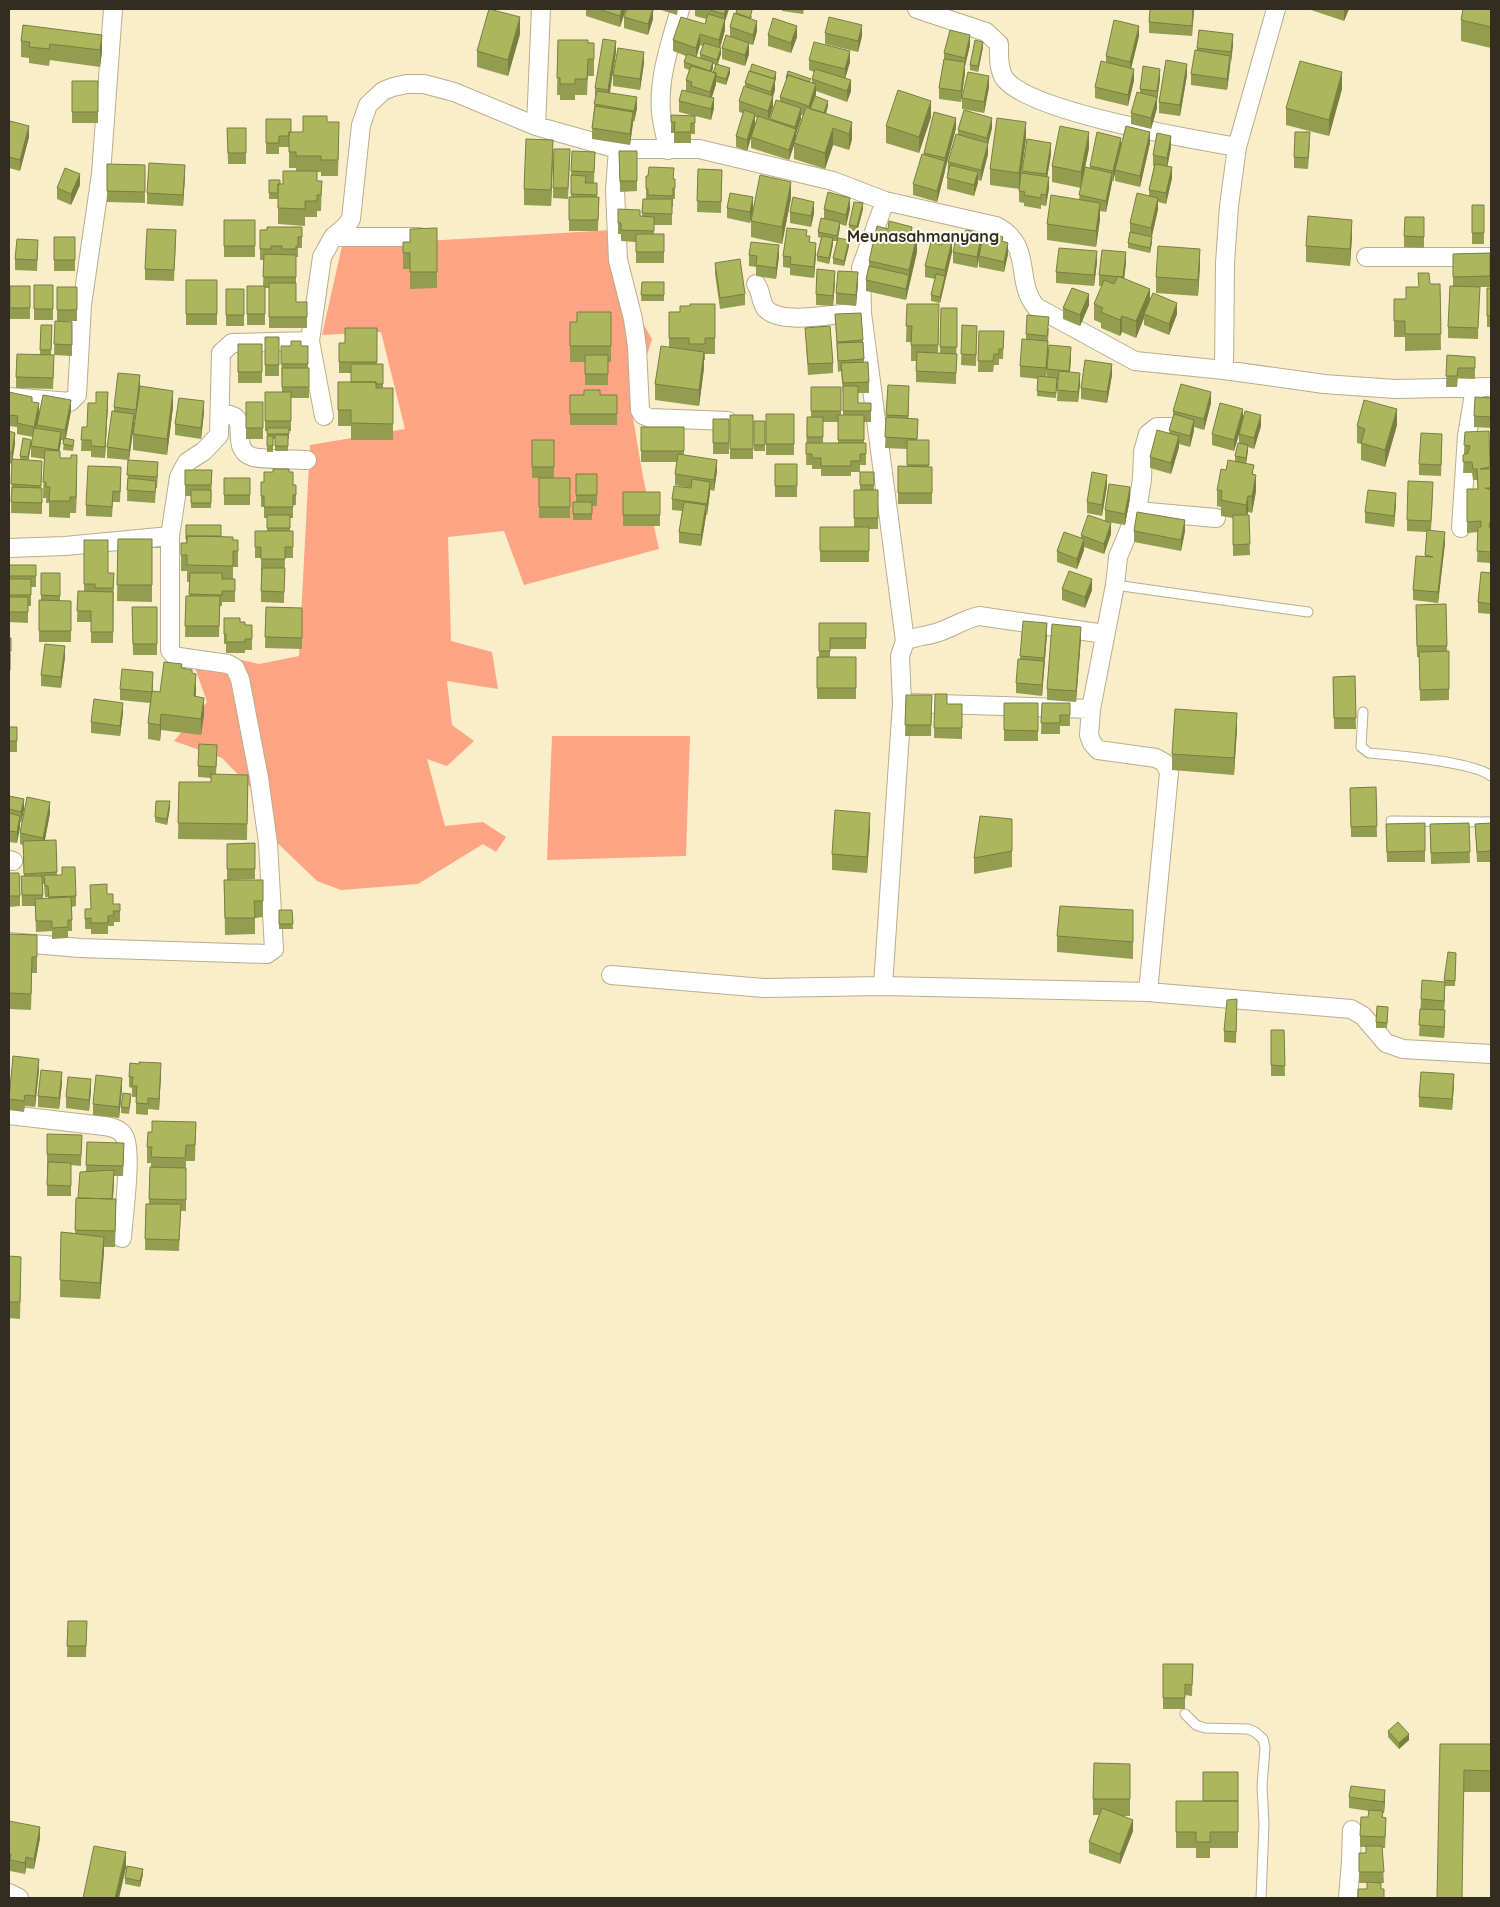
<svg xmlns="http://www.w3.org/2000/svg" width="1500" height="1907" font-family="Quicksand,sans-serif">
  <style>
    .forest { fill: #fca483 }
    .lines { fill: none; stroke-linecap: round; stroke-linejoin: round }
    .lane-casing { stroke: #b9ad8b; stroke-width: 11 }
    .street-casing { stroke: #b9ad8b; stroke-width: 20 }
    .lane { stroke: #fff; stroke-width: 9 }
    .street { stroke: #fff; stroke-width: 18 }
    .wall { fill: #939d50; fill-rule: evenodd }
    .shaded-wall { fill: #787f41 }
    .building { fill: #abb65d; stroke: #787f41 }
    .labels { text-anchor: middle; stroke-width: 4; stroke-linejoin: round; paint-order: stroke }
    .quarter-label { font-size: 16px; font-weight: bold; fill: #322d20; stroke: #fdfbf4 }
  </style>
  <rect width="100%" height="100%" fill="#faedc9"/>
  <path class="forest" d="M612,230L617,279L652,339L631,406L643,477L659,549L524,585L504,531L448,537L451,641L492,652L498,689L447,681L452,725L474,741L447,766L427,759L445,826L483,822L506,837L496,852L483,844L418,884L341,890L317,881L267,833L254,791L222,758L174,741L207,702L188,648L259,664L299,656L310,445L405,429L381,332L322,335L342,246Z
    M552,736H690L686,856L547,860Z"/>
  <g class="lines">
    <defs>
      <path id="lane" d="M1115,585L1308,612
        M1363,712L1361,747L1369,753C1394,755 1474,762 1491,776
        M1391,821L1491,822
        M1185,1714L1196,1725L1205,1728L1248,1729L1255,1732L1263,1739L1265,1748L1262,1786L1264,1824L1261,1898"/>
      <path id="street" d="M917,9L986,32L999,44C999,55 998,68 1004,78C1029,112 1191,139 1237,147
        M536,126L541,9
        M618,149L615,190L618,260L633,319L637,347L640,410L643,415L650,418L728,421
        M668,150C666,137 662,124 661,112C658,77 671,42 680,9
        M333,237H419
        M1366,257H1491
        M756,284C762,292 760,302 766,309C784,327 839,311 862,313L861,268L885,201
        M862,313L905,641
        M310,341L324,416
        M1224,370L1225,263L1229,206L1237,147L1276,9
        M9,397L70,402L77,395L82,305L101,174L113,9
        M221,412C225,414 232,415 235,417C246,426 231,450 253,457C265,460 293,459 307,460
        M1137,511L1216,518
        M1461,528L1467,436L1475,388
        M9,548L65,546L170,536L179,477L187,462L204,451L219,435L221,353L232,343L310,341L322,257L333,237L345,227L351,219L361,125L368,105L383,91L393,87L407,84H424L454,92L536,126L618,149H699L833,181L885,201L996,226C1034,245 1014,281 1036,307L1135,361L1224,370L1324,384L1395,389L1491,387
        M908,703L1091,709
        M9,860L13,861
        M9,942L80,948L267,954L274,949L268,843L259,778L240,679L235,668L228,664L179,657L173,654L170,650V536
        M611,975L764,988L883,986L1148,992L1351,1009L1363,1016L1386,1043L1403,1049L1491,1054
        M883,986L902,703L900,656L905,641C916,636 928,636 939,632C953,627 965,619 979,616L1105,634
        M1148,992L1169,773L1165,763L1156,758L1098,750L1092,743L1089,735L1091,709L1115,585L1118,557L1137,511L1142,479L1143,452L1148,434L1157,427H1170
        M9,1115L104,1126C112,1127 120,1129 124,1136C133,1149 123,1219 122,1238
        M9,1893L19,1898
        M1348,1898L1351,1861L1352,1830"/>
    </defs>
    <use href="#lane" class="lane-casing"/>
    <use href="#street" class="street-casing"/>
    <use href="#lane" class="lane"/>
    <use href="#street" class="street"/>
  </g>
  <path class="wall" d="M586,9H626L620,27L586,16Z
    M661,9H678L677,15L661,10Z
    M695,9H729L725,21V30L720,48L721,54L718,64L730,73L726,85L716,82V84L712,97L714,108L711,120L695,116V134H691V143H674V133H671V115L694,116L679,112V101L686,91V80L689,70L684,68V62L686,56L673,51V40L705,24L706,19L695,16ZM700,45L703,46L700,54V58L696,57ZM713,64L716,65L713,73L712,72L713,68Z
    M737,9L752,16L751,19L757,31L753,45L749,44V54L745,66L722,59V48L730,36V27L736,14Z
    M782,9H804L803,14L782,11Z
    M1194,9L1192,36L1149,33V22Z
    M1308,9H1349L1344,21Z
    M1491,9V48L1461,41V20Z
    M653,12V19L648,35L624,28V17Z
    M23,25L102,51L100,67L50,60L49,66L29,63V58L21,57V41Z
    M825,33L862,36L858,52L825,44Z
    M520,34L508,76L477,67V51Z
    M768,35L797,37L791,53L768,46Z
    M1139,36L1131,68L1134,80L1128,106L1095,98V87L1106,62V56Z
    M558,40L594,43V76H588L587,95H575V100H560V95H557Z
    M970,45L965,66V73L961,102L939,99V88L944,59V53Z
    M1233,45L1227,90L1191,85V74L1197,48Z
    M983,47L978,72L970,70V65Z
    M616,52L610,93L637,108L634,122L633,121L630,145L592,139V128L595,99V88Z
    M809,60L850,62L845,79L851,91L847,102L816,91L815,97L828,106L826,114L852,122V139L849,150L833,145L825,169L794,159V145L789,160L751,148V137L747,151L736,147V136L743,113L739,112V101L745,87V83L776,77L775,82V90L773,96V107L769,120H770V119L780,101V97L811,83H812V79L814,72L809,70ZM801,115H803L796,137V134L801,119ZM755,117L758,118L755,125Z
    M644,63L640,90L613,86V75Z
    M1187,75L1180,116L1159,113V102Z
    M1160,79L1157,100V108L1151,129L1131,124V113L1140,93V89Z
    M72,81H98V123H72Z
    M989,87L984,113L962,109V98Z
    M1342,89L1329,136L1286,125V108Z
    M931,117L919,153L886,143V126Z
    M266,119L291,132H303L327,122L339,138L338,176H321V172H317V181H322L321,211H317V217H305V226L278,224V199H269V180L280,184H283L296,171V168H289V147H279V154H266Z
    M9,126L29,137L20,171L9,168Z
    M227,128H246V164H228Z
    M956,128L945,171L937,202L913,195V184L924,153Z
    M992,128L988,143V154L981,181L978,180L974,196L947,189L948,162L958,135V130Z
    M1026,138L1019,189L990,185V169Z
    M1150,143L1140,187L1115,181V172L1113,182L1112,181L1106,212L1100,211V219L1096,247L1047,240V224L1079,199L1081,188L1052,182V166L1089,148L1085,167L1090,168V166L1121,148Z
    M1310,143L1308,169L1294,168V157Z
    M1171,147L1167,166L1172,178L1166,204L1158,202V209L1152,237V242L1150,253L1128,248V243L1130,232V223L1149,196V190L1154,166H1153V155Z
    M554,149L570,160L568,199L553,198Z
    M619,151H637V191L620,192Z
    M595,152L594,183H597V197H599L598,231H569V197H571V171Z
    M1051,154L1047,177L1049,188L1046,206L1041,205V209L1024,206V203L1019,202V191L1022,171Z
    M553,156L551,206L524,205V189Z
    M107,164L145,165V203L107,202Z
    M698,169L722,170L721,213L697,212Z
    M185,176L183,206L147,204V193Z
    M646,176L675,179V199H673V207H672V225H654V234H664V263H636V242L621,241V234H618V209L640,216H642L643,199H646Z
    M80,185L71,205L57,199V188Z
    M791,198L782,244L751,237V221L752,215L750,223L727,218V208H753Z
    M1472,205H1484V244H1472Z
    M824,209H850L846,226L840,224L838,238L849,246L844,266L833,264V258L837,241H833V244L829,264L817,261V256L821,238L818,237V232L824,218Z
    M863,209L857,232L849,230V225Z
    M790,212L814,213L811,227L790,223Z
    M1424,217V248L1404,247V236Z
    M224,220H255V257H224Z
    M302,227V248H298V257H296V302H307V328H269V288H265V325H247V286H263L264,260H260V230Z
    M437,228V288L410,289V269H403V242H410Z
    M912,234L917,252L906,300L866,291V280L869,266V261Z
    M807,236L816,254L814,278L790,275V268L783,267V256Z
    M1352,236L1350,266L1306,262V246Z
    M54,237H75V271H54Z
    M977,237L981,245L1003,242L1008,254L1004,272L979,267V260L977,268L953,263V252Z
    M176,241L174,281L145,280V269Z
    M38,251L37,271L15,270V259Z
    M952,252L940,303L931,301V295L935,279L925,277V266Z
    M1490,253V287H1479L1478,339L1448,338V327L1453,287V254Z
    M749,255L779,256L776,279L756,276V267L749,266Z
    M1097,262L1094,286L1056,283V272Z
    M715,263L745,294V305L720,309L715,274Z
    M1126,263L1124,279L1150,301L1177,314L1169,335L1144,325V318L1136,338L1122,332L1120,336L1101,328V323L1094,320V304L1102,286H1099V275Z
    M1200,265L1198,296L1156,293V277Z
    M186,280H217V325H186Z
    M642,282H664V301H641Z
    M835,282L833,306L816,305V294Z
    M858,283L856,306L836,304V293Z
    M1430,284H1440L1441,350L1405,351V337H1394V299H1406L1418,287Z
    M34,285H53V320H34Z
    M10,286H30V319H10Z
    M57,287H77V321H57Z
    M1487,288H1491V327H1487Z
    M226,289H244V326H226Z
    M715,304V354H705V360H704V368L699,406L655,400V384L669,347V312H680L690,306Z
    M907,304L939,320L938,353H940L941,308H957L956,384L916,382V361H911V342H906Z
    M1089,305L1080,326L1063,319V308Z
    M611,312V362H608V385H585V362H570V322H577Z
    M835,314L863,340L864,362L869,382V393H858V403H871V422H864V443H866V465H860V472H851V476H821V469H812V465H806L807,417H811V387H841V415H843V394L841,371L838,372ZM823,422H838V443H823Z
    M55,321L72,322V356L54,355Z
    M41,325H52L51,355L54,366L53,389L16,388V377L40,354Z
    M962,325L977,326L976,366L961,365Z
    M377,328V364H383V388H393V440H351V426H338V382H351V373H339V343H345Z
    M805,328L833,363V373L808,375Z
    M1049,328L1048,341V352L1046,377H1047V369L1071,358L1070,372L1080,384L1078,402L1057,401L1058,381L1057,380L1056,398L1037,396L1038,379L1020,377V366L1026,339V334Z
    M979,331H1004L1003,359H999V365H994L993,372H978Z
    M265,337H279V376H265Z
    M238,344H262V383H238Z
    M281,346H308V368H309V398H291V431H289V439H288V451H275V439H273V452H267V431H265V392H282Z
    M1447,355L1475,357V379L1458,378L1457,387H1446Z
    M1112,375L1107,403L1081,399V388Z
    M888,385L909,397L908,418L918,430L917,440H929V467H932V504H898V466H907V449L885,448Z
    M140,386L173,407L167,455L133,450V434L135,420H134L129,460L158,473L157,488H156L155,503L127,501L128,460L107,458V447L114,411V407Z
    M9,392L32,402L39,414L71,411L66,438L74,445L73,451L63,450L64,441L61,440L59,451L60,458L77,472L76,513H70V518L49,517V503H46V498H43L44,459L31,457V446L33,437L17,434V427L9,426Z
    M570,395H617V425H570Z
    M1491,398V428L1474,427V416Z
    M246,402H263V439H246Z
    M108,403L105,458L91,457V451H81L82,427H87Z
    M1211,403L1204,430L1194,427V430L1190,447L1179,444V447L1171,474L1150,468V457L1169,433L1173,416V411Z
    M204,412L201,439L175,435V424Z
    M766,414H794V455H766Z
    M730,415H753V459H730Z
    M713,419H729V454H713Z
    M1243,419L1261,426L1254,449L1248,447L1246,463L1254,475L1256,491L1252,513L1248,512L1247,515H1249L1250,555L1233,556V518L1221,516V507L1217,506V490L1226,470L1235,461V456L1239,443V435L1234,451L1212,445V434Z
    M754,421H765V451H754Z
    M1397,425L1385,467L1361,460V444L1357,443V426Z
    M641,427H684V455L717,471L714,491L710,490L707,515H706L701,546L679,543V532L682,511L672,510V499L691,488L675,485V474L677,462H641Z
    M9,431L15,444L12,460H20V456L31,445L28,460L42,471L41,488H42V514L11,513L12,464L9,463Z
    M1465,432L1490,469H1491V563L1477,562L1478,532L1467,533V489H1478L1477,480H1473L1472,473H1463Z
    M532,440H554V478H570V518H539V478H532Z
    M1442,445L1441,476L1419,475V464Z
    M775,464H797V497H775Z
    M185,470H212L211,508H191V496H185Z
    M860,472H874V490H878V529H869V562H820V527H854V490H860Z
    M576,474H597V506H592V520H573V502H576Z
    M121,478L120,502H113L112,517L86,516V505Z
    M224,478H250V505H224Z
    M261,482L296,485V505H293V518H290V531H293V558H285L284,603L261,602V558H255V531H267V518H264V507H261Z
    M1107,486L1102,516L1087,513V502Z
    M623,492H660V526H623Z
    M1433,493L1431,531L1445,543L1438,603L1413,600V590L1425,556L1427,532L1407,531V520Z
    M1130,498L1125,525L1108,522L1111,534L1104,554L1084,547V550L1077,569L1057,562V551L1081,538V535L1105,521V510Z
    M1396,504L1394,527L1365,523V512Z
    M186,525L221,536L233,540H238V567H233V579H235V602H222V606H220L219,637H185L186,596H189L190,582H187V571H181V543H186Z
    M1134,531H1185L1181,551L1134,542Z
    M118,539H152V602L117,601Z
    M84,540L108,573H114L113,643H91V622H77L78,591L84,592Z
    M9,565H36V587H31V606H28V623L9,622Z
    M41,573H60V601H71V642H39V600H41Z
    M1491,573V614L1478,613V602Z
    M1062,589L1092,590L1085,608L1062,600Z
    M1446,604L1447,651H1449V700L1420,701L1419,657H1417L1416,605Z
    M132,607H157V655H133Z
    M266,607L302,608V649L265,648Z
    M224,618L240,622L245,625H252V650H245V653H226V644H224Z
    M1023,621L1047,634L1042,696L1016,693V683L1020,659Z
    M819,623H866V649H830V657H856V699H817V657H819Z
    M9,638H11L10,675H9Z
    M1081,638L1076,702L1047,700V689Z
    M65,657L61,688L41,686V675Z
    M182,669L192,673L196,690V697L204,714L201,735L161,730L160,741L148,739V723L150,703L120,700V689L153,683V691L160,692Z
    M1355,676L1356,729H1334L1333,677Z
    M935,694L947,704H962V739L934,738Z
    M906,695H932L931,736H905Z
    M1004,703H1038V741H1004Z
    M1042,703H1070V726H1060V734H1041Z
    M123,713L120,736L91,733V722Z
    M9,727H17V752H9Z
    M1237,729L1234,775L1172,770V754Z
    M217,756L216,775H248L247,840L178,839L179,782H211V778L198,777V766Z
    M1376,787L1377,837H1351L1350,788Z
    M9,796L24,799L21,823L20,822V827L17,843L9,842Z
    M156,801L170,807L167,825L155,822Z
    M50,813L45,840H56L57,875L76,896V906L72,907V931H68V938L52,939V931L36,932L35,906H22L21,876H24L23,845L20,844V833ZM43,884H44L45,897H48V898L43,899Z
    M1012,819V867L974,874V858Z
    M1425,823V862H1387L1386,824Z
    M1469,823L1470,863L1431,864L1430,824Z
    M1491,823V862H1477L1475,824Z
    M870,829L867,873L832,870V854Z
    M255,843V879L227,880V844Z
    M9,873L20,896V906L9,907Z
    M224,880H263V917L255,918V934L225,935Z
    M107,894L113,904H120V922H114V926H108V934H91V929H85V909H90Z
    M279,910H292L293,929H279Z
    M1133,910V959L1057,952V936Z
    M9,934L37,935V973H32L31,1010L9,1009Z
    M1448,952L1456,953L1455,986H1445L1444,1010L1445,1021L1444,1038L1419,1036L1421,999L1444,982Z
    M1237,1010L1236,1043L1224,1042V1031Z
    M1388,1012L1387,1028H1376V1022Z
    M1271,1030H1284L1285,1076H1271Z
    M39,1070L35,1107L25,1106L24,1112L9,1110V1095Z
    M161,1074L159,1110L148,1109V1115L136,1114V1097H132V1088L129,1087V1077Z
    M62,1083L59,1109L38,1107V1096Z
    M1454,1085L1452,1110L1419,1107V1097Z
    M122,1089L119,1118L93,1115V1104Z
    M91,1090L89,1111L66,1108V1097Z
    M131,1099L129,1114L121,1113V1107Z
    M196,1122L195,1161H186V1211H181L179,1251L145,1250L146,1204H149L150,1167H151V1163H147V1147L152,1132Z
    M82,1135L81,1166L71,1165V1196H47V1154Z
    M87,1142L124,1153L123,1176H114L113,1199L116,1215L115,1247H104L100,1299L60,1297L61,1232L75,1233L76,1198H78L86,1172Z
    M9,1256L21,1273L20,1319L9,1318Z
    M68,1621H87L86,1657H67Z
    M1163,1664H1193L1192,1696L1185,1695V1709H1163Z
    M1388,1731L1409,1740L1399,1749L1388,1737Z
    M1440,1744H1491V1792H1464Z
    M1130,1764V1816H1121L1133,1831L1120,1864L1089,1853V1842L1099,1815H1093V1799Z
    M1238,1772V1848H1210V1858H1196V1848H1176V1801H1203Z
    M1349,1797L1385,1801L1384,1813H1383V1817L1386,1829L1385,1848H1382L1384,1883H1381L1367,1889V1883H1359V1853H1366V1847H1360V1836L1368,1817L1369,1811L1349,1808Z
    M9,1821L40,1838L34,1869L26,1868L25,1874L10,1871V1865H9Z
    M143,1874L140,1887L125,1884V1878Z"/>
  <path class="shaded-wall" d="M622,9H626L620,27V16Z
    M652,9H654L653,12V19L648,35V24Z
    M726,9H729L725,21V30L719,51V40L724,23V14Z
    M1193,9H1194V10L1192,36Z
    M1344,9H1349L1344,21Z
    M520,17V34L508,76V60Z
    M757,21V31L753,45V35Z
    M862,25V36L858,52V41Z
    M797,26V37L791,53V43Z
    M1139,26V36L1130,73V62Z
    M700,34V45L696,59V48Z
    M1233,34V45L1231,63V52Z
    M102,35V51L100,67V50Z
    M970,35V45L965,66V73L961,102V91L965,66V58Z
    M616,41V52L608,101V90Z
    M983,42V47L978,72V66Z
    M749,43V54L745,66V55Z
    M721,48V54L717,65V60Z
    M850,51V62L845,79V69Z
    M644,52V63L640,90V79Z
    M1230,56V67L1227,90V79Z
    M713,62V68L710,76V71Z
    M1187,64V75L1180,116V105Z
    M730,68V73L726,85V79Z
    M1134,69V80L1128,106V95Z
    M1160,69V79L1157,100V108L1151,129V118L1157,98V91Z
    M776,72V77L775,82V90L771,103V92Z
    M1342,72V89L1329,136V120Z
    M716,73V84L710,103V92Z
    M989,76V87L984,113V102Z
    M851,80V91L847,102V91Z
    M816,84V95L809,117V106Z
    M773,96V107L768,122V111Z
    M637,97V108L634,122V111Z
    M714,98V108L711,120V109Z
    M828,101V106L822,124V119Z
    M931,101V117L919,153V137Z
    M801,108V119L796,134V140L794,143V145L789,160V150L795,132V127Z
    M633,112V123L630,145V134Z
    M755,114V125L747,151V140Z
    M956,118V128L945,169V158Z
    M992,118V128L987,149V138Z
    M852,122V139L849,150V134Z
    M1026,122V138L1019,189V173Z
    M29,126V137L20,171V160Z
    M833,128V145L825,169V153Z
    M1089,132V148L1081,188V172Z
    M1150,132V143L1140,187V176Z
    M1171,136V147L1167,169V158Z
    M1121,138V148L1113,182V171Z
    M553,140V156L551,206V190Z
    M988,143V154L981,181V170Z
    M1051,143V154L1046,185V174Z
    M945,161V171L937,202V191Z
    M185,165V176L183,206V195Z
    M1172,167V178L1166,204V193Z
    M978,172V183L974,196V185Z
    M1112,173V183L1106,212V201Z
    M80,174V185L71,205V194Z
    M1049,177V188L1046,206V195Z
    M791,182V198L782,244V227Z
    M753,197V208L750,223V212Z
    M850,198V209L846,226V215Z
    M1158,198V209L1151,239V228Z
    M814,202V213L811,227V216Z
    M863,203V209L857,232V226Z
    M1100,203V219L1096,247V231Z
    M1352,220V236L1350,266V249Z
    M840,222V228L837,241V236Z
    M917,235V252L909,286V270Z
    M1152,237V242L1150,253V248Z
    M833,238V244L829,264V258Z
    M981,238V249L979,256L977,268V257Z
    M849,240V246L844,266V261Z
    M952,241V252L940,303V297L945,276V270Z
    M816,243V254L814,278V267Z
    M1008,243V254L1004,272V262Z
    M779,245V256L776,279V268Z
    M1200,249V265L1198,296V280Z
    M1097,251V262L1094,286V275Z
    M1126,252V263L1123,288V277Z
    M835,271V282L833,306V296Z
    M858,272V283L856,306V295Z
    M909,275V286L906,300V289Z
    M1150,289V305L1144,314V318L1136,338V321Z
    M1089,294V305L1080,326V315Z
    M1177,303V314L1169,335V324Z
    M1122,316V332L1120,336V320Z
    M1048,341V352L1046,379V368Z
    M1071,347V358L1069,381V371Z
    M704,352V368L699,406V390Z
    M1112,364V375L1107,403V392Z
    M1080,373V384L1078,402V392Z
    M140,375V386L136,421V410Z
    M909,386V397L908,427V416Z
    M173,391V407L167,455V439Z
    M108,392V403L105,458V447Z
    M1211,392V403L1204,430V419Z
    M71,400V411L65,441V430Z
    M204,401V412L201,439V428Z
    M39,403V414L34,438V427Z
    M1243,409V420L1234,451V440Z
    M1397,409V425L1385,467V450Z
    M134,414V425L129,460V450Z
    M1261,415V426L1254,449V438Z
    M1194,420V430L1190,447V436Z
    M61,432V443L57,462V451Z
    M15,433V444L12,464V453Z
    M1179,436V447L1171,474V463Z
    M31,440V445L28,463V457Z
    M1248,445V451L1246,464V458Z
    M77,455V472L76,513V497Z
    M717,460V471L714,491V480Z
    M1107,475V486L1102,516V505Z
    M1256,475V491L1252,513V496Z
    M710,482V493L707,515V504Z
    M1130,487V498L1125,525V514Z
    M1396,493V504L1394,527V516Z
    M1248,496V512L1246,521V505Z
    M706,505V516L701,546V535Z
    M1185,520V531L1181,551V540Z
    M1111,523V534L1104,554V544Z
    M1445,532V543L1438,603V592Z
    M1084,539V550L1077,569V559Z
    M1092,579V590L1085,608V597Z
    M1047,623V634L1042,696V685Z
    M1081,627V638L1076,702V691Z
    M65,646V657L61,688V677Z
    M196,674V690L194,713V696Z
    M204,698V714L201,735V719Z
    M123,703V713L120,736V726Z
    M1237,713V729L1234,775V758Z
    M161,714V730L160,741V725Z
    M24,799V810L21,823V812Z
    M170,801V807L167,825V819Z
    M50,802V813L43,849V838Z
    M870,813V829L867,873V857Z
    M20,816V827L17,843V832Z
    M1445,982V993L1444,1012V1001Z
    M1445,1010V1021L1444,1038V1027Z
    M39,1059V1070L35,1107V1096Z
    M161,1063V1074L159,1110V1099Z
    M62,1072V1083L59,1109V1098Z
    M1454,1074V1085L1452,1110V1099Z
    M122,1078V1089L119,1118V1107Z
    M91,1079V1090L89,1111V1100Z
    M114,1170V1181L112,1211V1200Z
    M104,1237V1253L100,1299V1283Z
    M1409,1734V1740L1399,1749V1743Z
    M1385,1790V1801L1384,1813V1802Z
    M1133,1820V1831L1120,1864V1854Z
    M40,1827V1838L34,1869V1859Z
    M126,1852V1868L119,1898H115Z
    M26,1857V1868L25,1874V1863Z
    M143,1869V1874L140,1887V1881Z"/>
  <path class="building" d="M489,9L520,17L508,60L477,51Z
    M598,9H622L620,16Z
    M627,9H653L648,24L624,17Z
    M707,9H726L724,14Z
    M737,9H747L752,10L750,18L736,13Z
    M1150,9H1193L1192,26L1149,22Z
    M1463,9H1491V27L1461,20Z
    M734,13L757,21L753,35L730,27Z
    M708,14L725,19L719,40L700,34L696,48L673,40L681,17L705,24Z
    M829,17L862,25L858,41L825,33Z
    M773,18L797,26L791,43L768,35Z
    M1114,20L1139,26L1130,62L1106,56Z
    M23,25L102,35L100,50L50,44L49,49L29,47L30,42L21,41Z
    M950,30L970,35L965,58L944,53Z
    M1199,30L1233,34L1231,52L1197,48Z
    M726,35L749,43L745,55L722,48Z
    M603,39L616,41L608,90L595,88Z
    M558,40H588V43H594V59H588L587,79H575V84H560V78H557Z
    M975,40L983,42L978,66L970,65Z
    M814,42L850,51L845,69L809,60Z
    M704,43L721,48L717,60L700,54Z
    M618,48L644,52L640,79L613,75Z
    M1195,50L1230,56L1227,79L1191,74Z
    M687,54L713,62L710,71L684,62Z
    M944,59L965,62L961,91L939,88Z
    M1166,60L1187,64L1180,105L1159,102Z
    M1101,61L1134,69L1128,95L1095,87Z
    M1300,61L1342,72L1329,120L1286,108Z
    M716,64L730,68L726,79L716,76V73H713Z
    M752,64L776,72L774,79L750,71Z
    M691,66L716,73L710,92L691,86L692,82L686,80Z
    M1143,66L1160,69L1157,91L1140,89Z
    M815,69L851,80L847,91L812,79Z
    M749,71L775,79L771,92L745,83Z
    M788,71L811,79L809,82L788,75L786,78Z
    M968,72L989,76L984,102L962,98Z
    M788,75L816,84L809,106L780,97Z
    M72,81H98V112H72Z
    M744,86L773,96L768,111L739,101Z
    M682,90L714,98L711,109L679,101Z
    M898,90L931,101L919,137L886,126Z
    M597,91L637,97L634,111L594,104Z
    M1137,92L1157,97L1151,118L1131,113Z
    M815,96L828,101L824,113L810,109Z
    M776,100L801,108L795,127L770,119Z
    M595,106L633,112L630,134L592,128Z
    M806,107L852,122L849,134L833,128L825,153L794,143Z
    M744,110L755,114L747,140L736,136Z
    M964,110L992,118L987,138L958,130Z
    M934,112L956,118L945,158L924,153Z
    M671,115L695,116V123H691V132H674L675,122H671Z
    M303,116H327V122H339L338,160H321V156H296V152H289V132H303Z
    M758,116L796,129L789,150L751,137Z
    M997,118L1026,122L1019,173L990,169Z
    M266,119H291V132H289V136H279V143H266Z
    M10,121L29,126L20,160L9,157V126Z
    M1060,126L1089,132L1081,172L1052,166Z
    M1126,126L1150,132L1140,176L1115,170Z
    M227,128H246V153H228Z
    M1097,132L1121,138L1113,171L1090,166Z
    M1295,132H1310L1308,158L1294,157Z
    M1157,133L1171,136L1167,158L1153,155Z
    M956,134L988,143L981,170L948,162Z
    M526,139L553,140L551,190L524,189Z
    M1027,139L1051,143L1046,174L1022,171Z
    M554,149H570L568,188H553Z
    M572,151L595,152L594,172L571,171Z
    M619,151H637V181H620Z
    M922,154L945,161L937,191L913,184Z
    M149,163L185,165L183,195L147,193Z
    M107,164L145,165V192L107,191Z
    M1155,164L1172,167L1166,193L1149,190Z
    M950,165L978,172L974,185L947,178Z
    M649,167L674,168L673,179H675V188H673V196L648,195V189H646V176H648Z
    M1085,167L1112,173L1106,201L1079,195Z
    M65,168L80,174L71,194L57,188Z
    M698,169L722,170L721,202L697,201Z
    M283,171H317V181H322L321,195H317V201H305V209L278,208V184H283Z
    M1021,173L1049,177L1046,195L1041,194V198L1024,195L1025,192L1019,191Z
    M571,175L586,176L585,183H597V195L571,194Z
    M760,175L791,182L782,227L751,221Z
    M269,180H280V184H278V193H269Z
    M828,192L850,198L846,215L824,209Z
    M730,193L753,197L750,212L727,208Z
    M1137,193L1158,198L1151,228L1130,223Z
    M1051,195L1100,203L1096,231L1047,224Z
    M569,197H599L598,220H569Z
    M793,197L814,202L811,216L790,212Z
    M643,199H672V214L642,213Z
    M854,202L863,203L857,226L849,225Z
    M1472,205H1484V233H1472Z
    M618,209L640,210V216L654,217V231L621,230V223H618Z
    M1308,216L1352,220L1350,249L1306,246Z
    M1405,217H1424V237L1404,236Z
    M821,218L840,222L837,236L818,232Z
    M224,220H255V246H224Z
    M889,221L912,227L911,234L917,235L909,270L869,261L877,226L888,229Z
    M267,227H302V237H298V246H296V249H282V246H271V249H260V230H267Z
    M437,228V272H410V253H403V242H410V229Z
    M787,228L807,230L806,236H810L809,242L816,243L814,267L790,264L791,257L783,256Z
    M147,229L176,230L174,270L145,269Z
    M966,230L977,232L976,237L981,238L977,257L953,252L957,233L965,235Z
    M1130,232L1152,237L1150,248L1128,243Z
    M636,234H664V252H636Z
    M993,234L1003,237L1002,241L1008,243L1004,262L979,256L983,237L991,239Z
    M822,236L833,238L829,258L817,256Z
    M54,237H75V260H54Z
    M838,238L849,240L844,261L833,258Z
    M17,239L38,240L37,260L15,259Z
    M943,239L952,241L945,270L925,266L931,242L942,245Z
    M751,242L779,245L776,268L756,265L757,256L749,255Z
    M1158,246L1200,249L1198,280L1156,277Z
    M1059,248L1097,251L1094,275L1056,272Z
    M1102,250L1126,252L1123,277L1099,275Z
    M1490,253V276L1453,277V254Z
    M264,254L296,255V277H263Z
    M740,259L745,294L720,298L715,263Z
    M869,266L909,275L906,289L866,280Z
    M817,269L835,271L833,296L816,294Z
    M838,271L858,272L856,295L836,293Z
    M1418,273H1429L1430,284H1440L1441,334H1405V321H1394V299H1406V287H1419Z
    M936,274L945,276L940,297L931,295Z
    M1118,276L1150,289L1136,321L1122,316L1120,320L1101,312L1103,308L1094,304L1104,280L1114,284Z
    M186,280H217V314H186Z
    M642,282H664V295H641Z
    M269,283H296V302H307V317H269Z
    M34,285H53V309H34Z
    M10,286H30V308H10Z
    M247,286H265V314H247Z
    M1450,286L1480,287L1478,328L1448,327Z
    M57,287H77V310H57Z
    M1072,288L1089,294L1080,315L1063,308Z
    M1487,288H1491V316H1487Z
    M226,289H244V315H226Z
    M1153,293L1177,303L1169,324L1144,314Z
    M690,304H715V338H705V344H689V338H669V312H680V306H690Z
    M907,304H939L938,345H911L912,326H906Z
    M941,308H957V347H940Z
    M577,312H611V346H570V322H577Z
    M861,313L863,340L837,342L835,314Z
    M1027,315L1049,317L1047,336L1026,334Z
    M55,321L72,322V345L54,344Z
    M41,325H52L51,350H40Z
    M962,325L977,326L976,355L961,354Z
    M830,326L833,363L808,364L805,328Z
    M345,328H377V362H339V343H345Z
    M979,331H1004L1003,349H999V354H994L993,361H978Z
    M265,337H279V365H265Z
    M1022,339L1048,341L1046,368L1020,366Z
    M291,341H301V346H308V364H281V346H291Z
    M863,342L864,359L838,361L837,343Z
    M238,344H262V372H238Z
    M1049,345L1071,347L1069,371L1047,369Z
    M661,346L704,352L699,390L655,384Z
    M917,352L957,354L956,373L916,371Z
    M17,354L54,355L53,378L16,377Z
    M585,355H608V374H585Z
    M1447,355L1475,357V368H1458L1457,376H1446Z
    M1085,360L1112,364L1107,392L1081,388Z
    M868,362L869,382L843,383L841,363Z
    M351,364H383V384H376V382H351Z
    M282,368H309V387H282Z
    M1059,371L1080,373L1078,392L1057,390Z
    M118,373L140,375L136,410L114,407Z
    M1038,376L1057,378L1056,393L1037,391Z
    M338,382H376V388H393V424L351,423V410H338Z
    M1181,384L1211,392L1204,419L1173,411Z
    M888,385L909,386L908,416L886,415Z
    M140,386L173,391L167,439L133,434Z
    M843,386H858V403H871V411H843Z
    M811,387H841V411H811Z
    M584,390H600V395H617V414H570V395H584Z
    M9,392L32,397V402L39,403L34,427L17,423L18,416L9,415Z
    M96,392H108L105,447L91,446V440H81L82,427H87L88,403H96Z
    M265,392H291V421H265Z
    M43,395L71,400L65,430L37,425Z
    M1475,397L1491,398V417L1474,416Z
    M179,398L204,401L201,428L175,424Z
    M1364,400L1397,409L1385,450L1361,443L1365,429L1357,426Z
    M246,402H263V428H246Z
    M1220,403L1243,409L1234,440L1212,434Z
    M112,411L134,414L129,450L107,447Z
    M1245,411L1261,415L1254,438L1239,434Z
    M766,414H794V444H766Z
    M1174,414L1194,420L1190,436L1169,430Z
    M730,415H753V449H730Z
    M838,415H864V440H838Z
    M807,417H823V437H807Z
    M886,417L918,419L917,439L885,437Z
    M713,419H729V443H713Z
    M754,421H765V445H754Z
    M641,427H684V451H641Z
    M34,428L61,432L58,450L31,446Z
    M267,428H289V434H267Z
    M1157,430L1179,436L1171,463L1150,457Z
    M9,431L15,433L12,453L9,452Z
    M1489,431L1490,467L1480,469H1491V488H1485L1491,490V518L1489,527L1491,528V552L1477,551L1478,527H1481V521L1467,522V489H1478L1477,469H1473L1472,462H1463V455L1468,453L1470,446L1464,445L1465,432Z
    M1421,433L1442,434L1441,465L1419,464Z
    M275,435H288V446H275Z
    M267,436H273V446H267Z
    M23,438L31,440L28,457L20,456Z
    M64,438L74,440L73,446L63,444Z
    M532,440H554V467H532Z
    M907,440H929V465H907Z
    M806,443H866V454H860V461H851V466H821V458H812V454H806Z
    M1238,443L1248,445L1246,458L1235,456Z
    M45,450L60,451V458H71V455H77L76,497H70V501H49L50,487H46V482H43Z
    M678,454L717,460L714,480L675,474Z
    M12,459L42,461L41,486L11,484Z
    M128,460L158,462L157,477L127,475Z
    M1228,460L1254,465L1252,474L1256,475L1252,496H1248L1246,505L1221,500L1222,491L1217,490L1221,469L1226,470Z
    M775,464H797V486H775Z
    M88,466L121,467L120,492L113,491L112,507L86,505Z
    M898,466L932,467V493H898Z
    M273,469H289V472H293V485H296V495H293V507H264V496H261V482H264V472H273Z
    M185,470H212L211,485H185Z
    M860,472H874V485H860Z
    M1092,472L1107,475L1102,505L1087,502Z
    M576,474H597V495H576Z
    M128,478L156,481L155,492L127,490Z
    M224,478H250V495H224Z
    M539,478H570V507H539Z
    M692,479L710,482L707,504L672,499L674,486L691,488Z
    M1408,481L1433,482L1431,521L1407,520Z
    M1109,484L1130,487L1125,514L1105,510Z
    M12,487L42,488V503L11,502Z
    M191,490H211V503H191Z
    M854,490H878V518H854Z
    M1368,490L1396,493L1394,516L1365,512Z
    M623,492H660V515H623Z
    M573,502H592V514H573Z
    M684,502L706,505L701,535L679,532Z
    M1137,512L1185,520L1181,540L1134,531Z
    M267,515H290V528H267Z
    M1088,515L1111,523L1104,544L1081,535Z
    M1233,515H1249L1250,544L1233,545Z
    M186,525H221V536H187V539H186Z
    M820,527H869V551H820Z
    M1427,530L1445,532L1438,592L1413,590L1416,556L1433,557L1425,555Z
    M255,531H293V547H285V559H261V547H255Z
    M1064,532L1084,539L1077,559L1057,551Z
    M187,536L233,537V540H238V551H233V566L187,565V555H181V543H187Z
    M118,539H152V585H117Z
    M84,540H108V573H114L113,588H95V584H84Z
    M9,565H36V576H9Z
    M262,568H285L284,592L261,591Z
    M1069,571L1092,579L1085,597L1062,589Z
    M1481,572L1491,573V604L1478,602Z
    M41,573H60V596L41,595Z
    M190,573H222V579H235V591H222V595L189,594Z
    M9,579H31V595H9Z
    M78,591L113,592V632H91V611H77Z
    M186,596H220L219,626H185Z
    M9,597H28V612H9Z
    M39,600L71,601V631H39Z
    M1446,604L1447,646H1417L1416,605Z
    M132,607H157V644H133Z
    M266,607L302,608V638L265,637Z
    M224,618H240V622H245V625H252V639H245V642H226V634H224Z
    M1023,621L1047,623L1044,658L1020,656Z
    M819,623H866V638H830V651H819Z
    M1052,624L1081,627L1076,691L1047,689Z
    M9,638H11V651H9Z
    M45,644L65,646L61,677L41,675Z
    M1449,651V689L1420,690L1419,652Z
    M9,654H10V670H9Z
    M817,657H856V688H817Z
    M1018,659L1044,661L1042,685L1016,683Z
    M164,662L182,664L181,668L192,670V673L196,674L194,696L204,698L201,719L161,714L160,725L148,723L152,691L160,692Z
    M122,669L153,672L152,692L120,689Z
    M1355,676L1356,718H1334L1333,677Z
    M935,694H947V704H962V728H934Z
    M906,695H932L931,725H905Z
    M94,699L123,703L120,726L91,722Z
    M1004,703H1038V731L1004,730Z
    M1042,703H1070V715H1060V723H1041Z
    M1175,709L1237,713L1234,758L1172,754Z
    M9,727H17V741H9Z
    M199,744L217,745L216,767L198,766Z
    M211,774L248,775L247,824L178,823L179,782H211Z
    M1376,787L1377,826L1351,827L1350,788Z
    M9,796L24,799L21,812L9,809Z
    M27,797L50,802L43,838L20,833Z
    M156,801H170L167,819L155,817Z
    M835,810L870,813L867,857L832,854Z
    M9,813L20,816L17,832L9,831Z
    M980,816L1012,819V851L974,858Z
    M1425,823V851L1387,852L1386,824Z
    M1469,823L1470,852L1431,853L1430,824Z
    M1491,823V851L1477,852L1475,824Z
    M56,840L57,872L24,874L23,841Z
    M255,843V869H227V844Z
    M62,867H75L76,896L49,897L48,886H45L44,875H62Z
    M9,873H19L20,896H9Z
    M21,876H42L43,895H22Z
    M224,880H263V901H254L255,918H225Z
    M107,884V894H113V904H120V911H113L114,915L108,916V923H91V918L85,919V909H91L90,885Z
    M71,897L72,920H68V927L52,928V921H36L35,899Z
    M1060,906L1133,910V942L1057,936Z
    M279,910H292L293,924H279Z
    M9,934L37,935V957H32L31,994L9,993Z
    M1448,952L1456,953L1455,981L1444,980Z
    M1422,980L1445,982L1444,1001L1421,999Z
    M1237,999L1236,1032L1224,1031L1227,1000Z
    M1377,1006L1388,1007L1387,1023L1376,1022Z
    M1420,1009L1445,1010L1444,1027L1419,1025Z
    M1271,1030H1284L1285,1066L1271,1065Z
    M13,1056L39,1059L35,1096L25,1095L24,1101L9,1099Z
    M139,1062L161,1063L159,1099L148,1098V1104L136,1103L137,1086H132L133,1077H129L130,1063L139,1064Z
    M41,1070L62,1072L59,1098L38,1096Z
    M1421,1072L1454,1074L1452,1099L1419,1097Z
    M96,1075L122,1078L119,1107L93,1104Z
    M68,1077L91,1079L89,1100L66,1097Z
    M123,1093L131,1094L129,1108L121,1107Z
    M152,1121L196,1122L195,1145H186L185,1158L151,1157L152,1147H147L148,1132H152Z
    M47,1134L82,1135L81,1155L47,1154Z
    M87,1142L124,1143L123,1166L86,1165Z
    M48,1162L71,1163V1186L47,1185Z
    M150,1167L186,1168V1200L149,1199Z
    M114,1170L112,1199L78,1198L80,1172Z
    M76,1198L116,1199L115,1231L75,1230Z
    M146,1204H181L179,1240L145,1239Z
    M61,1232L104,1237L100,1283L60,1280Z
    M9,1256L21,1257L20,1302H9Z
    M68,1621H87L86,1646H67Z
    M1163,1664H1193L1192,1685L1185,1684V1698H1163Z
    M1398,1722L1409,1734L1399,1743L1388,1731Z
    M1440,1744H1491V1771L1464,1770L1462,1898H1437Z
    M1094,1763L1130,1764V1799H1093Z
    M1203,1772H1238V1801H1203Z
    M1351,1786L1385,1790L1384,1802L1349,1797Z
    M1176,1801H1238V1832H1210V1842H1196V1832H1176Z
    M1102,1808L1133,1820L1120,1854L1089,1842Z
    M1369,1810L1383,1811L1382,1817L1386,1818L1385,1837L1360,1836L1361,1817H1368Z
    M9,1821L40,1827L34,1859L26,1857L25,1863L10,1860L11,1854H9Z
    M94,1846L126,1852L115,1898H83Z
    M1366,1846H1382L1384,1872H1359V1853H1366Z
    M127,1866L143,1869L140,1881L125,1878Z
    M1367,1882L1381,1883V1889H1384V1898H1358V1889H1367Z"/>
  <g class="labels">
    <g class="quarter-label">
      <text x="923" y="242">Meunasahmanyang</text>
    </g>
  </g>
  <rect width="1500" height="1907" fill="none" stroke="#322d20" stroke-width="20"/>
</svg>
